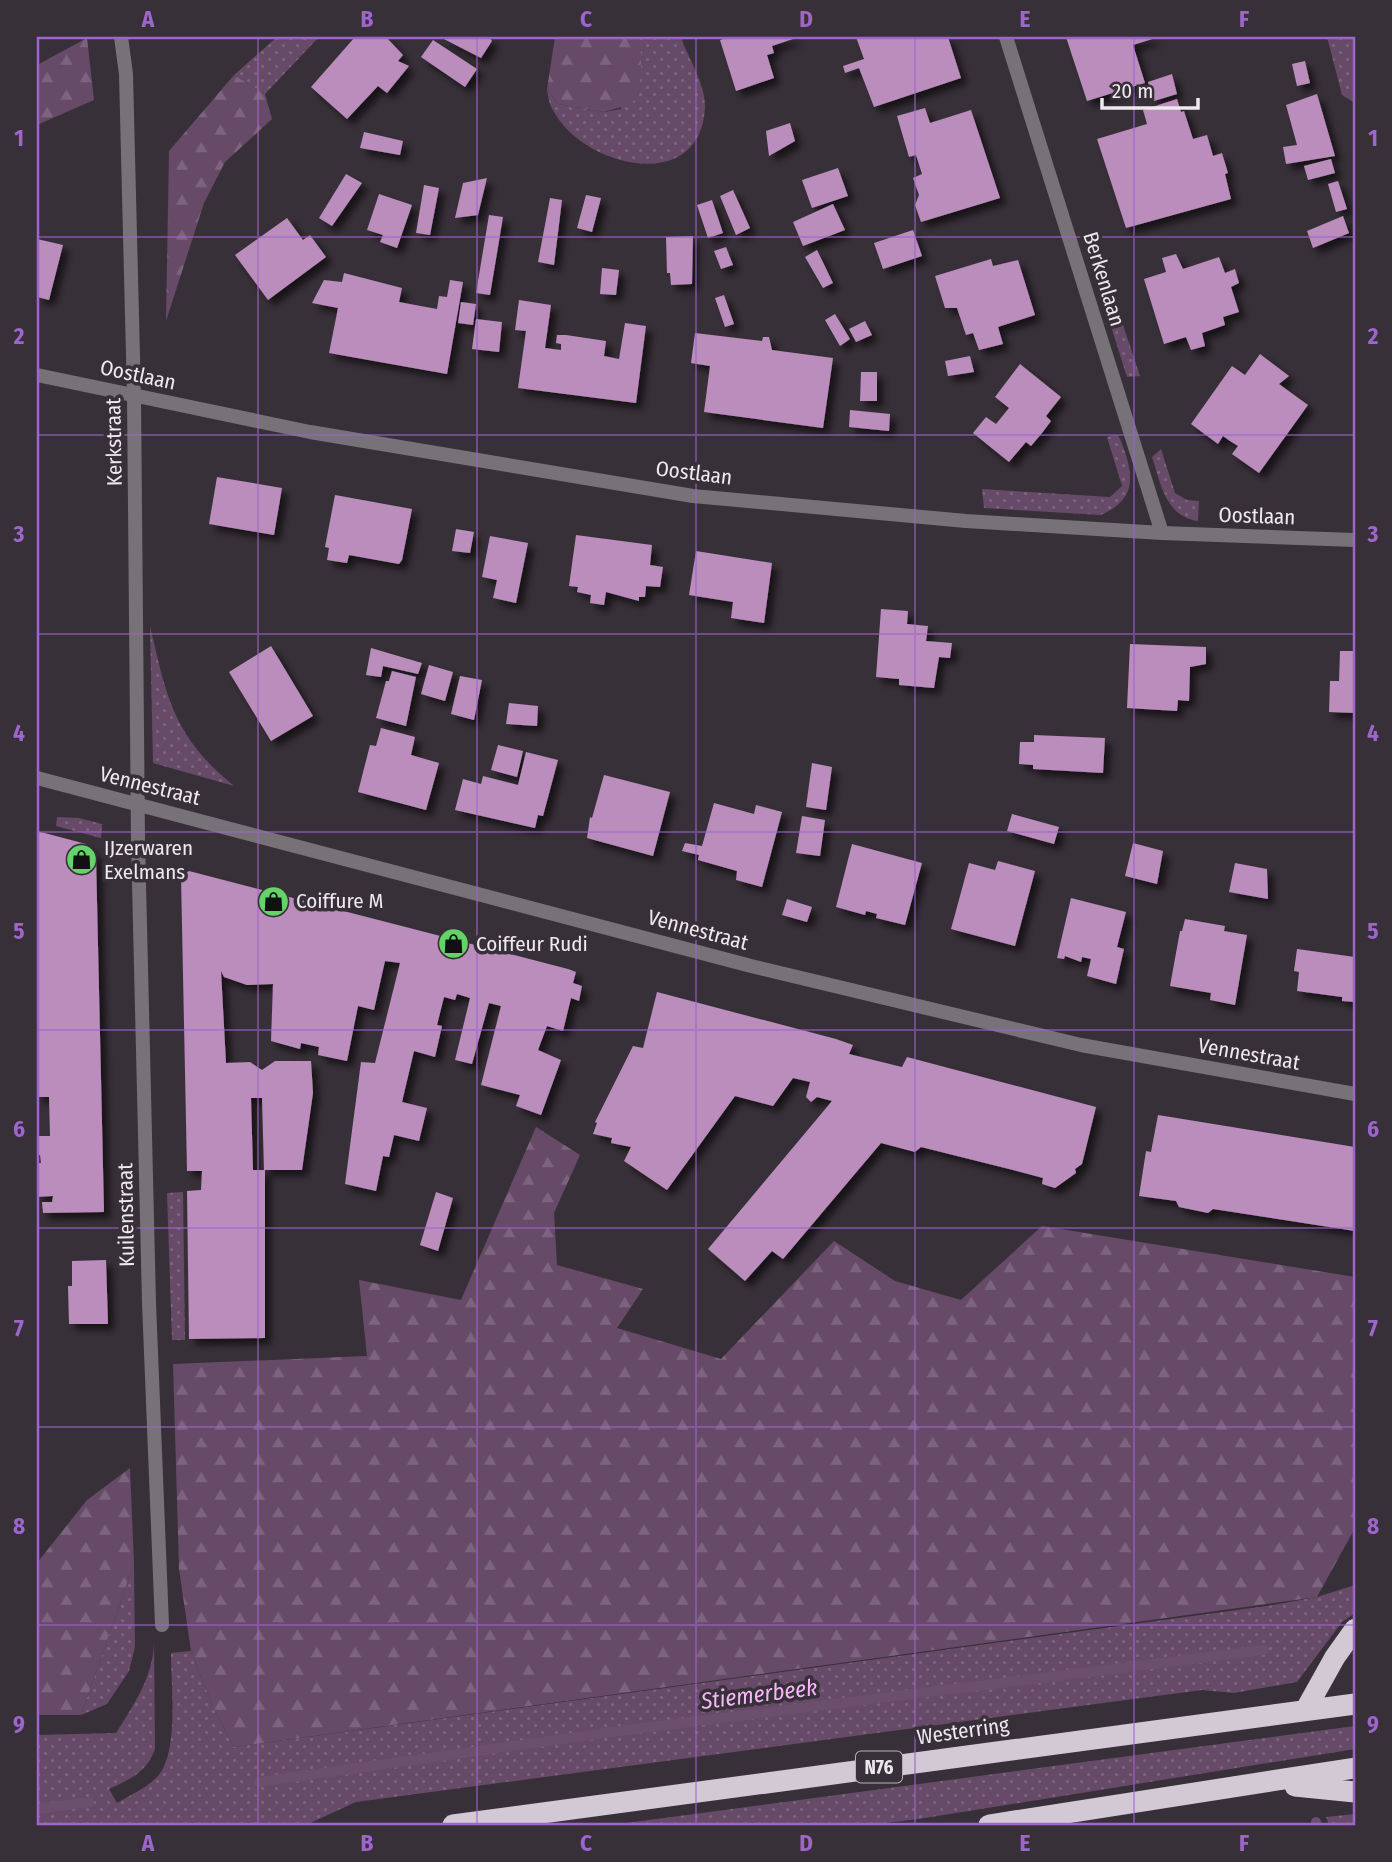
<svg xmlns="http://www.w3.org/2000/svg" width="1392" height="1862" font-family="'Fira Sans Condensed',sans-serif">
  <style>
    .green { fill: url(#green-dots) }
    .forest { fill: url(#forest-firs) }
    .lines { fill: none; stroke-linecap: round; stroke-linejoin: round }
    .stream { stroke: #6b4f6d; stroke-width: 10 }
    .building { fill: #ba8dbd; fill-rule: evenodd; filter: url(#shadow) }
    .street { stroke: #767277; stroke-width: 14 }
    .highway { stroke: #d3c9d4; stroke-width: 21 }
    .grid { fill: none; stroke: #9e65cd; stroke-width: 2; stroke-opacity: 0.55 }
    .labels { text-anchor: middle; stroke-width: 7; stroke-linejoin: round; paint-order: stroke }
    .shield { fill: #383038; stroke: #b7b2b7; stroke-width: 2 }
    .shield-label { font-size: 19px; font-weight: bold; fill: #eee9ee }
    .street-label { font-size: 21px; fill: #eee9ee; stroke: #383038 }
    .poi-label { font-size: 21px; fill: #eee9ee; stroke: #383038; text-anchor: start }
    .water-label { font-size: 23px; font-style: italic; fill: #f6b6fa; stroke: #383038 }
    .neatline { fill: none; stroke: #9e65cd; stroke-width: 2.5 }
    .grid-label { font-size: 23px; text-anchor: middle; font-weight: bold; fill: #9e65cd }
  </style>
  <defs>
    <pattern id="green-dots" width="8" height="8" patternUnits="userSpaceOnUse" patternTransform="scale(1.75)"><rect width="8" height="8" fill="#664a68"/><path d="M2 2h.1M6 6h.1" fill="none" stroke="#7c647e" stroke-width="1.8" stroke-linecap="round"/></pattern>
    <pattern id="forest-firs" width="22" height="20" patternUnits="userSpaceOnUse" patternTransform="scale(1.75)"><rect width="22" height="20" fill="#664a68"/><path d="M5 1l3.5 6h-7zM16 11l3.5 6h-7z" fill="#7c647e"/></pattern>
    <filter id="shadow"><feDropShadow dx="6" dy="6" stdDeviation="3.5" flood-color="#0009"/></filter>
  </defs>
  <rect width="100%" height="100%" fill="#383038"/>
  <path class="green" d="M277,37H319L265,94L234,75Z
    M629,37H681C688,59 706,84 705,108C700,196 582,167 553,110C549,104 548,96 547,89L558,104L604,112L621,109Z
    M1327,37H1355V103L1342,95Z
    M1108,280L1140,376L1127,377L1097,282Z
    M1117,435C1122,440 1123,448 1126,455C1135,485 1130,502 1101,515L984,508L982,489L1110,497L1122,486L1107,437Z
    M1161,449L1175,493L1187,500L1199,501L1198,521C1165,516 1161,484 1152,457Z
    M150,626C167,698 173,736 234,786L153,763Z
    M57,817L79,818L102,824L101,838L56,826Z
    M183,1192L185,1340H172L167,1193Z
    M134,1564L135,1647L129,1671L107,1704L81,1715Z
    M1355,1585V1613L1342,1622L1297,1682L1234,1693L1202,1690L356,1802L308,1824L297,1825H37V1735L116,1733C134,1705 154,1675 154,1641L155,1749C147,1772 131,1779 109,1789L117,1803C130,1795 147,1788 158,1776C179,1752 171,1685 171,1653L191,1651L213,1707L234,1747L1273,1605L1317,1597Z
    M1355,1726V1749L919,1819L868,1825H611Z
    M1355,1814V1825H1329L1326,1817Z"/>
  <path class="forest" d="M555,37H640C641,59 644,84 632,104L604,112L558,104L547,89Z
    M87,38L94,100L37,125V65Z
    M234,75L265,94L272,119L225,162L204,203L166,321L169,151Z
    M536,1127L580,1155L554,1213L557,1265L643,1289L617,1328L721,1359L834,1241L895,1281L961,1300L1042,1226L1355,1277V1528L1317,1597L234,1747L213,1707L191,1651L179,1569L173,1364L367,1356L359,1280L461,1300Z
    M130,1468L134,1564L81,1715H37V1563L87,1500Z"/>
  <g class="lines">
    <path class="stream" d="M259,1782L634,1729L1264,1650
      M37,1809L89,1802
      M1316,1822L1317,1825"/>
  </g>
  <path class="building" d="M355,37H386L403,55L398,61L409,66L387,93L378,86L347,119L311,87Z
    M440,37H489L492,41L481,58Z
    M730,37H799L772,46L774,53L767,55L774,78L736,91L720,40Z
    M856,37H948L961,78L874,107L859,68L845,73L843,66L864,59Z
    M1066,37H1159L1133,45L1145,83L1087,101Z
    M433,40L477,69L465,87L421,57Z
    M1305,61L1310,83L1297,86L1292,64Z
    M1172,74L1177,94L1154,101L1148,82Z
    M1317,94L1335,156L1286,164L1283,147L1297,145L1286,105Z
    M1177,99L1181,112L1184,111L1193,139L1207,135L1213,156L1222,153L1228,173L1225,174L1231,199L1126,228L1097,139L1147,124L1143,110Z
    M925,108L930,123L971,110L1000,198L921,222L915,205L919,195L913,178L922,174L916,155L909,157L897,116Z
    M790,123L795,141L769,156L766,131Z
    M364,132L403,141L400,155L360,148Z
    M1331,159L1335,173L1308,180L1304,166Z
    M838,168L848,196L812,208L802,180Z
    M346,174L362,183L332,226L319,218Z
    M487,178L478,215L455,218L463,183Z
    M1338,181L1347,209L1336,212L1328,184Z
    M424,185L439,188L430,235L416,233Z
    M733,190L750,228L736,235L720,196Z
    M379,194L412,205L397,248L380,242L383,235L367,230Z
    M586,195L601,198L592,232L577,228Z
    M550,198L562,200L554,265L538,262Z
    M712,200L723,233L708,238L697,205Z
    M833,204L845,230L803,246L793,222Z
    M489,215L503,217L490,295L476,293Z
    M1343,216L1349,233L1313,248L1307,231Z
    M287,218L303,240L310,235L326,257L268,300L235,255Z
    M913,230L922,256L883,269L874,243Z
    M693,236L692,284L671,285L670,273H667L666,237Z
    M37,239L63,245L49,300L37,297Z
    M726,247L733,265L721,269L714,251Z
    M817,250L833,283L823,288L805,257Z
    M1176,254L1183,269L1219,257L1225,273L1235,269L1239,283L1231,287L1239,312L1223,317L1225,325L1202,333L1205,346L1191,350L1186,337L1164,344L1144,279L1166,272L1162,258Z
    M991,259L993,266L1018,260L1035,315L998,327L1003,344L979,350L973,333L966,335L957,308H945L935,276Z
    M602,268L619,270L616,295L600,294Z
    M344,273L402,288L399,302L437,309L439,296L447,297L450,280L463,282L447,374L329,353L338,308L312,303L324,280L342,282Z
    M724,295L734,324L725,327L715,298Z
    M519,300L551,305L545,348L561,350V344L556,343L557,335H566L606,341L604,356L619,359L625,323L646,326L636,403L518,388L526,331L515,330Z
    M461,302L476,304L473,325L458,323Z
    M835,314L850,339L840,346L825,320Z
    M476,319L502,322L499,352L472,349Z
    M865,321L872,335L856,342L849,329Z
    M695,333L762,341L763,337H769L772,350L833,358L823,428L704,412L710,366L691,363Z
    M1260,354L1289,376L1279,384L1308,405L1259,473L1232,454L1238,446L1230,441L1223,436L1218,444L1191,424L1232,366L1245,375Z
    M970,356L974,372L948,376L945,361Z
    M1020,364L1061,397L1046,416L1051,421L1042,433L1031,446L1026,442L1009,462L973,433L986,417L996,424L1009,408L995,397Z
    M861,372H877V401H860Z
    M850,410L890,414L889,431L849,427Z
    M217,477L282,488L274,535L209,524Z
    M335,495L412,509L402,560L399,564L349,555L347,563L327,560L329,548L325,547Z
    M456,529L474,532L470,553L452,551Z
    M576,535L652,545L650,565L663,567L660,587L646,586L645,597H639V601L606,592L604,605L590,603L591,595L577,592L578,587L569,586Z
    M490,536L528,543L516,603L493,598L497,580L482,577Z
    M696,551L772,563L764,623L731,618L733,602L689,595Z
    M881,609L908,611L907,624L928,626L926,641L952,643L950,658L939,657L934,688L899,685V679L876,677Z
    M1130,644L1206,647V664L1190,667L1189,701L1178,700L1177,711L1127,708Z
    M271,646L313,716L271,741L229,672Z
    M371,648L422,663L418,674L383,666L381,677L366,675Z
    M1340,651H1355V713L1329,712L1330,681H1339Z
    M429,665L453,672L445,701L421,694Z
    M392,671L416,677L406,726L376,718L386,681H389Z
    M460,676L482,680L474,720L451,714Z
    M509,703L538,706L537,726L506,724Z
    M381,728L415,737L411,755L439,763L426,810L358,792L370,745L376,746Z
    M1034,735L1105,738L1103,773L1033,769V765L1019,764L1020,742H1034Z
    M498,745L523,751L517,777L491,770Z
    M526,752L558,760L543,816L538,815L535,828L455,810L463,779L481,784L483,776L518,785Z
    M812,763L832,767L826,810L806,807Z
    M604,775L670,792L653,856L587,838L590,817L592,818Z
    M714,803L754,814L756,805L782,812L762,887L736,880L737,871L698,860L699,855L682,851L685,843L702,846Z
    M1012,814L1059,827L1054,844L1007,831Z
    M802,816L825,820L820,856L796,853Z
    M37,831L86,844L96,856L104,1212L43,1213L42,1202H52L53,1196L37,1197V1163H41L40,1155H37V1136H50L49,1097H37Z
    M1133,843L1163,851L1157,884L1125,876Z
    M852,844L922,863L905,925L876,918L877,914L866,911L865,915L836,907Z
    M998,861L1035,871L1015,946L951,929L969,863L995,870Z
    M1235,863L1267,869L1268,899L1229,892Z
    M189,871L568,969L576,972L573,983L582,986L579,1001L571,998L563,1031L547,1026L538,1050L561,1060L541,1115L516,1106L520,1095L481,1085L501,1006L489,1003L472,1064L455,1060L470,998L457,994L455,1000L444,997L437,1025L442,1026L435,1057L414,1051L402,1102L427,1108L419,1141L394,1135L389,1157L383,1156L376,1191L345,1184L361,1062L375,1063L400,963L385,961L374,1010L358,1006L347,1061L318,1055L319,1047L301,1043L300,1049L271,1041L273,984L247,985L224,977L221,971L226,1063L250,1062L262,1070L275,1061H311L313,1093L302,1170H265V1338L189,1339L187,1191L201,1190L202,1171H187L181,876ZM251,1098H262L264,1170H253Z
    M1071,898L1126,912L1117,947L1124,949L1116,984L1087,976L1091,959L1082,957L1081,962L1065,956L1064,959L1057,958Z
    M787,899L812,907L807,922L782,915Z
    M1185,919L1225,926L1224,931L1247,935L1235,1005L1210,1000L1211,993L1170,986L1180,931H1182Z
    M1297,949L1355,957V1002L1342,1001V997L1297,991L1299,972L1294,971Z
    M657,992L836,1039L853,1045L849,1054L902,1067L907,1057L1096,1107L1082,1164L1075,1169L1076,1173L1055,1188L1042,1184L1043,1178L1013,1170L921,1147L915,1152L881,1143L783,1259L772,1251L745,1281L708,1249L832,1101L817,1097L811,1102L806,1097L810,1082L793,1078L773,1106L735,1096L667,1190L624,1161L631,1147L611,1143L612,1138L593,1134L597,1123L595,1122L633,1046L643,1048Z
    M1158,1115L1355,1147V1231L1213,1209L1208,1213L1179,1207L1176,1201L1139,1196L1146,1151L1151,1152Z
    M436,1192L453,1198L438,1251L420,1245Z
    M106,1260L108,1324H69L68,1286H72V1261Z"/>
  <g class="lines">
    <path class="street" d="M121,37L126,74L134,396L138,841L149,1303L162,1625
      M1006,37L1162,533
      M37,375L310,432L693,496L966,521L1162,533L1355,540
      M37,778L751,966L1081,1045L1355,1094"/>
    <path class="highway" d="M1306,1709L1335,1657L1355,1629
      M1295,1786L1355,1792
      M453,1825L1355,1704
      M989,1825L1355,1768"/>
  </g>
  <path class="grid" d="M258,37V1825M477,37V1825M696,37V1825M915,37V1825M1134,37V1825M37,237H1355M37,435H1355M37,634H1355M37,832H1355M37,1030H1355M37,1228H1355M37,1427H1355M37,1625H1355"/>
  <defs>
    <symbol id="shop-disc" viewBox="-11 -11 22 22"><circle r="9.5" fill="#63d468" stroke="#383038"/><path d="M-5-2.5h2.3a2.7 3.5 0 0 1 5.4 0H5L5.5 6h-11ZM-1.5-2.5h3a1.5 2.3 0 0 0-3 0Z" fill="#111"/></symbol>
  </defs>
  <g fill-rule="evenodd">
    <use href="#shop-disc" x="64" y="842" width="35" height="35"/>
    <use href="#shop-disc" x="256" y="884" width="35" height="35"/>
    <use href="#shop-disc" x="436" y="926" width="35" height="35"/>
  </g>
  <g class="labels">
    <rect class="shield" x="856" y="1751.5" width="46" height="31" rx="5"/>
    <g class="shield-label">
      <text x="879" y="1774">N76</text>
    </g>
    <g class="street-label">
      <text transform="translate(1104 279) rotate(73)" y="7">Berkenlaan</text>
      <text transform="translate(138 375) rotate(12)" y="7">Oostlaan</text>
      <text transform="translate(114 442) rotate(-91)" y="7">Kerkstraat</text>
      <text transform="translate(694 473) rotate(7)" y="7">Oostlaan</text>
      <text transform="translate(1257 516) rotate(2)" y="7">Oostlaan</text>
      <text transform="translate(150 786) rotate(14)" y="7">Vennestraat</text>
      <text transform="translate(698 930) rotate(15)" y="7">Vennestraat</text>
      <text transform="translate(1249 1054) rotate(10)" y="7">Vennestraat</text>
      <text transform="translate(126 1215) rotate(-91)" y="7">Kuilenstraat</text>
      <text transform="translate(963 1731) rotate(-8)" y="7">Westerring</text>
    </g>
    <g class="poi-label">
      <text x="104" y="855">IJzerwaren<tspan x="104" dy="24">Exelmans</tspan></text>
      <text x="296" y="908">Coiffure M</text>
      <text x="476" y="951">Coiffeur Rudi</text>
    </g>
    <g class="water-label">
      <text transform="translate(759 1694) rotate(-7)" y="8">Stiemerbeek</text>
    </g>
  </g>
  <rect width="1392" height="1862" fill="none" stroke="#383038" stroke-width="77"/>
  <path d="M1102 98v10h96v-10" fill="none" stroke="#eee9ee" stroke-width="3.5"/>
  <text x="1112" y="98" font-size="21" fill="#eee9ee" stroke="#383038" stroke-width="5" paint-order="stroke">20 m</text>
  <rect x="38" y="38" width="1316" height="1786" class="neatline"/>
  <g class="grid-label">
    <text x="148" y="27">A</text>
    <text x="367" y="27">B</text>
    <text x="586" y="27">C</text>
    <text x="806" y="27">D</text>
    <text x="1025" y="27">E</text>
    <text x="1244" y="27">F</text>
    <text x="19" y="146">1</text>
    <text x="1373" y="146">1</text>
    <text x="19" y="344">2</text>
    <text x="1373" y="344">2</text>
    <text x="19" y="542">3</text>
    <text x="1373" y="542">3</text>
    <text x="19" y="741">4</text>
    <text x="1373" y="741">4</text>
    <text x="19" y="939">5</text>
    <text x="1373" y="939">5</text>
    <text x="19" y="1137">6</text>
    <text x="1373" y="1137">6</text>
    <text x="19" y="1336">7</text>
    <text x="1373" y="1336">7</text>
    <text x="19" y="1534">8</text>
    <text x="1373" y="1534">8</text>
    <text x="19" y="1732">9</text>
    <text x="1373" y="1732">9</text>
    <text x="148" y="1851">A</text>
    <text x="367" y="1851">B</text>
    <text x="586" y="1851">C</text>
    <text x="806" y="1851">D</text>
    <text x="1025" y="1851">E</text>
    <text x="1244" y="1851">F</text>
  </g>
</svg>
